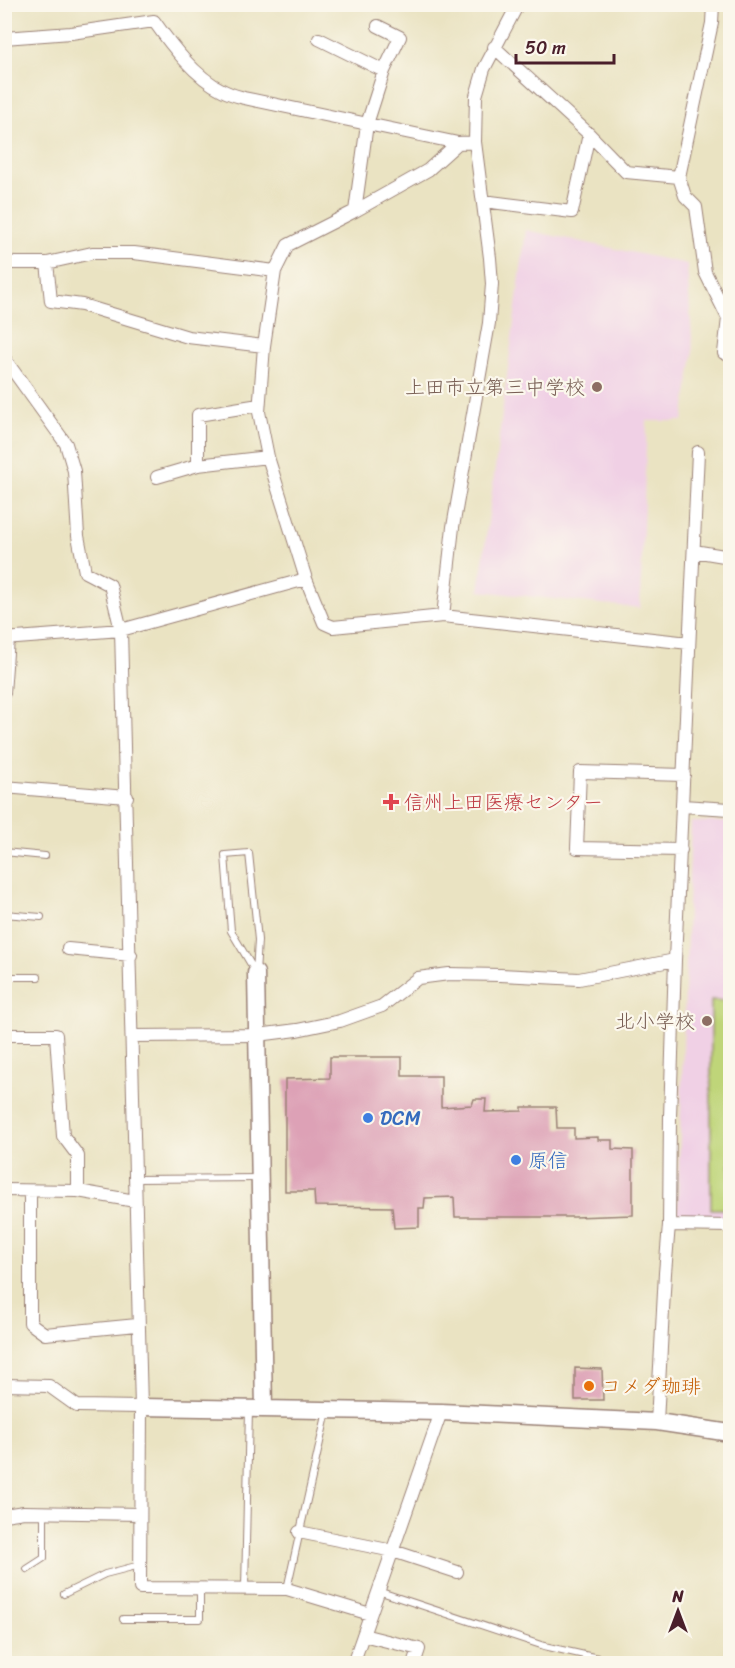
<svg xmlns="http://www.w3.org/2000/svg" width="735" height="1668" font-family="Sriracha,'Klee One',sans-serif">
  <style>
    .built { fill: #f0d0e5 }
    .green { fill: #bfd579; stroke: #847a52; stroke-width: 1.5 }
    .building { fill: #dda1b6 }
    .lines { fill: none; stroke-linecap: round; stroke-linejoin: round }
    .service-casing { stroke: #9a8176; stroke-width: 8 }
    .minor-casing { stroke: #9a8176; stroke-width: 14 }
    .tertiary-casing { stroke: #9a8176; stroke-width: 19 }
    .service { stroke: #fff; stroke-width: 6 }
    .minor { stroke: #fff; stroke-width: 12 }
    .tertiary { stroke: #fff; stroke-width: 16 }
    .education-dot { fill: #8d6e63; stroke: #fbf7ec; stroke-width: 2 }
    .health-dot { fill: #e0444e; stroke: #fbf7ec; stroke-width: 2 }
    .shop-dot { fill: #3f7fe0; stroke: #fbf7ec; stroke-width: 2 }
    .food-dot { fill: #e8710a; stroke: #fbf7ec; stroke-width: 2 }
    .labels { text-anchor: middle; stroke-width: 4.5; stroke-linejoin: round; paint-order: stroke }
    .education-label { font-size: 20px; fill: #785e54; stroke: #fbf7ec; text-anchor: end }
    .health-label { font-size: 20px; fill: #be3a42; stroke: #fbf7ec; text-anchor: start }
    .shop-label { font-size: 20px; fill: #366cbe; stroke: #fbf7ec; text-anchor: start }
    .food-label { font-size: 20px; fill: #c56008; stroke: #fbf7ec; text-anchor: start }
  </style>
  <rect width="100%" height="100%" fill="#fbf7ec"/>
  <filter id="ink" filterUnits="userSpaceOnUse"><feTurbulence type="fractalNoise" baseFrequency=".0167" numOctaves="2"/><feDisplacementMap in="SourceGraphic" scale="12" xChannelSelector="R" yChannelSelector="G"/><feConvolveMatrix kernelMatrix="1 2 1 2 8 2 1 2 1" color-interpolation-filters="sRGB"/></filter>
  <filter id="wash" filterUnits="userSpaceOnUse"><feTurbulence type="fractalNoise" baseFrequency=".008" numOctaves="4" result="noise"/><feDisplacementMap in="SourceGraphic" scale="24" xChannelSelector="R" yChannelSelector="G"/><feGaussianBlur stdDeviation="1.35" result="paint"/><feColorMatrix in="noise" values="0 0 0 0 0 0 0 0 0 0 0 0 0 0 0 0 0 1.4 0 .05"/><feComposite in="paint" operator="in"/></filter>
  <g filter="url(#wash)">
    <rect width="100%" height="100%" fill="#eae3c2"/>
    <path class="built" d="M526,230L687,264L693,354L683,421H647L640,608L479,591Z
      M691,822H730V1221L677,1219Z"/>
    <path class="green" d="M711,1000L730,1001V1209H711Z"/>
    <g id="blocks">
      <path class="building" d="M330,1057H402V1076H441V1107L472,1105L474,1099H486L485,1112L522,1111V1107H556L557,1128H574V1138L598,1137V1140H612V1149L633,1150V1215L574,1217H455L454,1197L425,1198L424,1208H419V1227L394,1228L392,1207L315,1206L314,1191H285V1079L330,1078Z
        M575,1368L602,1369L603,1400H575Z"/>
    </g>
  </g>
  <g filter="url(#ink)">
    <use href="#blocks" fill-opacity="0" stroke="#9a8176" stroke-width="1.5"/>
    <g class="lines">
      <defs>
        <path id="service" d="M4,852L45,856
          M249,853L258,940L256,973L231,931L225,855Z
          M4,914L41,917
          M4,977H38
          M135,1179L260,1178
          M27,1569L44,1558V1513
          M245,1588L249,1410
          M287,1589L327,1411
          M378,1591L544,1646L625,1664
          M64,1594L105,1574L140,1565
          M123,1619H200V1588"/>
        <path id="minor" d="M378,26L400,37L384,71
          M4,38L71,33L154,21C171,45 195,77 222,90C229,94 237,96 244,98L458,143L475,142L476,96L484,69L518,4
          M319,39L384,71L367,124L355,211
          M494,47L589,134L626,172L679,177L685,196L696,207L705,272L728,318
          M458,143L428,170L355,211L288,245L275,271L264,346L259,412L268,457L306,579L324,623L333,627L443,616L689,643
          M679,177L712,23L713,4
          M483,201L572,212L589,134
          M4,259L13,263H47L92,253H134L275,271
          M47,263L51,301L82,305L188,337L264,346
          M730,314L728,318L724,353L730,356
          M4,358L66,444L74,471L78,536L85,572L110,585L121,630L141,1407L140,1588L287,1589L370,1614
          M198,465L268,457
          M157,477L198,465V415L259,405
          M694,551L730,557
          M443,616L453,527L489,323L492,284L490,258L475,142
          M4,639L121,630L306,579
          M4,693L8,639
          M4,787L127,797
          M682,806L730,809
          M681,850L577,848L580,772L684,775
          M68,949L131,955
          M4,1035H56L63,1136L78,1156V1191
          M133,1036L258,1035L297,1030L340,1021L382,1006L418,978L449,974L500,975L579,979L675,960
          M4,1190L78,1191L135,1201
          M30,1191V1323L45,1334L137,1325
          M669,1225L730,1226
          M4,1385L49,1386L77,1406L141,1407
          M657,1422L665,1273L669,1225L670,1117L675,960L698,452
          M4,1515L24,1512L140,1514
          M299,1532L393,1551L457,1572
          M363,1635L419,1649L414,1664
          M353,1664L441,1412"/>
        <path id="tertiary" d="M256,973L264,1409
          M141,1407L441,1412L657,1422L730,1433"/>
      </defs>
      <use href="#service" class="service-casing"/>
      <use href="#minor" class="minor-casing"/>
      <use href="#tertiary" class="tertiary-casing"/>
      <use href="#service" class="service"/>
      <use href="#minor" class="minor"/>
      <use href="#tertiary" class="tertiary"/>
    </g>
  </g>
  <g class="education-dot">
    <circle cx="597" cy="387" r="6"/>
    <circle cx="707" cy="1021" r="6"/>
  </g>
  <path class="health-dot" d="M388 793h6v6h6v6h-6v6h-6v-6h-6v-6h6z"/>
  <g class="shop-dot">
    <circle cx="368" cy="1118" r="6"/>
    <circle cx="516" cy="1160" r="6"/>
  </g>
  <circle class="food-dot" cx="589" cy="1386" r="6"/>
  <g class="labels">
    <g class="education-label">
      <text x="585" y="394">上田市立第三中学校</text>
      <text x="695" y="1028">北小学校</text>
    </g>
    <g class="health-label">
      <text x="404" y="809">信州上田医療センター</text>
    </g>
    <g class="shop-label">
      <text x="380" y="1125">DCM</text>
      <text x="528" y="1167">原信</text>
    </g>
    <g class="food-label">
      <text x="601" y="1393">コメダ珈琲</text>
    </g>
  </g>
  <rect width="735" height="1668" fill="none" stroke="#fbf7ec" stroke-width="24"/>
  <g transform="translate(678 1611)" stroke="#fbf7ec" stroke-width="4.5" paint-order="stroke">
  <path d="M0-4.5L10 22L0 15L-10 22Z" fill="#4a1f2b"/>
  <text y="-9" font-size="16" font-weight="bold" text-anchor="middle" fill="#4a1f2b">N</text>
  </g>
  <path d="M516 54v9h98v-9" fill="none" stroke="#4a1f2b" stroke-width="3"/>
  <text x="525" y="54" font-size="18" fill="#4a1f2b" stroke="#fbf7ec" stroke-width="4.5" paint-order="stroke">50 m</text>
</svg>
